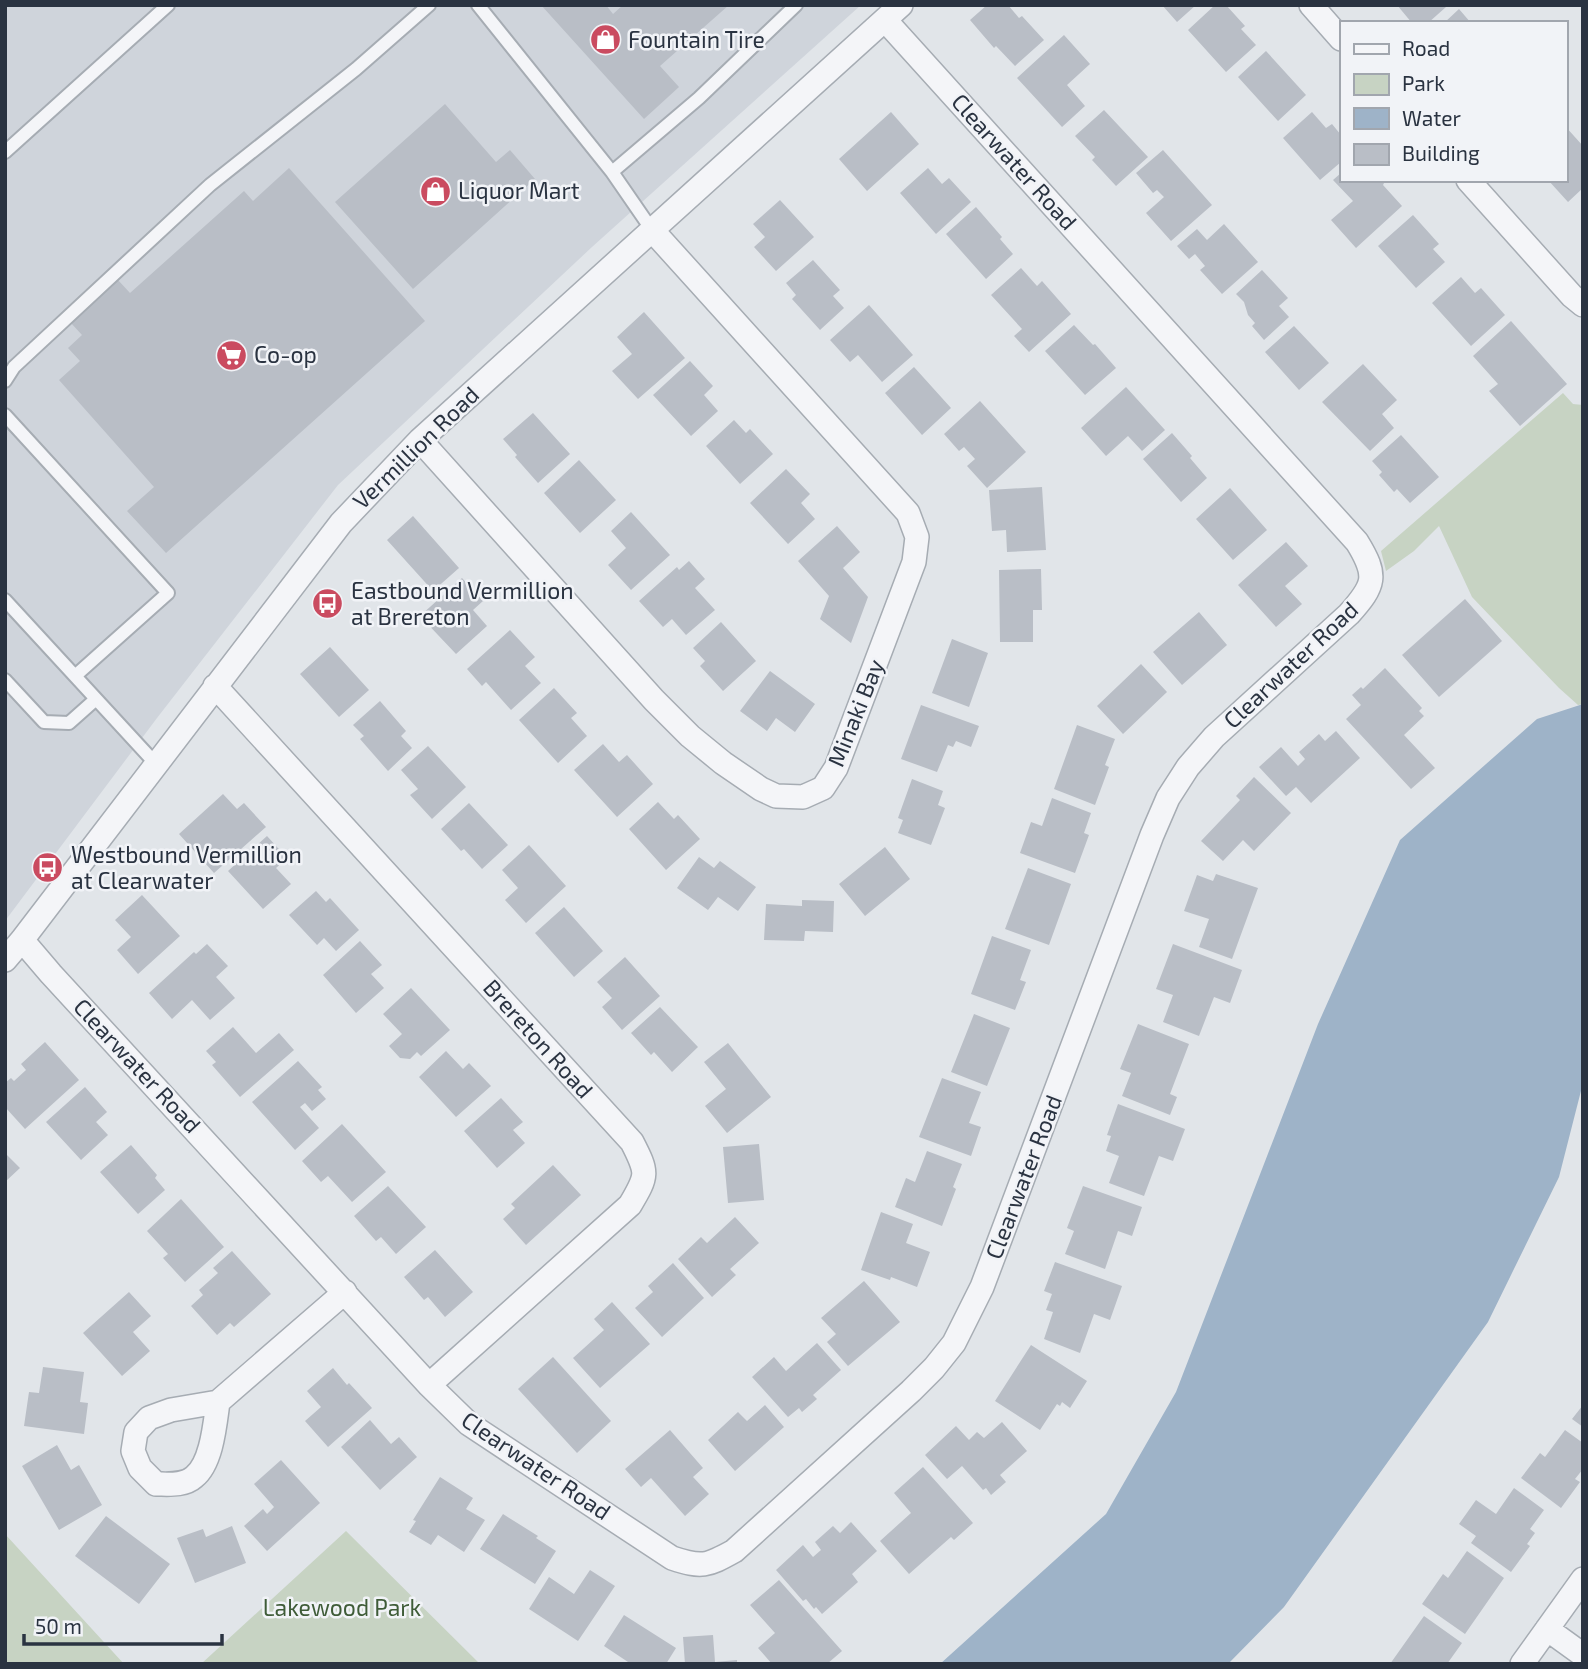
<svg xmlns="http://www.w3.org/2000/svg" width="1588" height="1669" font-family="'Exo 2',sans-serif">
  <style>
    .built { fill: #cfd4db }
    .green { fill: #c7d3c3 }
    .water { fill: #9eb3c8 }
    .building { fill: #b9bec6 }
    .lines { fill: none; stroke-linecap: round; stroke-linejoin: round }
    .service-casing { stroke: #a6acb3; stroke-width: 16 }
    .minor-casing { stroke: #a6acb3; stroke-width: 26 }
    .service { stroke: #f4f5f8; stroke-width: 12 }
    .minor { stroke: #f4f5f8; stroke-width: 23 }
    .labels { text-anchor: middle; stroke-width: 5; stroke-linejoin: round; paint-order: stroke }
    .poi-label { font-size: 23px; fill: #2a3341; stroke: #f1f3f7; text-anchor: start }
    .street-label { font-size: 23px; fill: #2a3341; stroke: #f1f3f7 }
    .park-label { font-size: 23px; fill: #3f5c38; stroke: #f1f3f7 }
  </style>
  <rect width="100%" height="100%" fill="#e1e5e9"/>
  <path class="built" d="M5,5H861L592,247L338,485L157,718L5,921Z"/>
  <path class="green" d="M1563,393L1573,404L1583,405V704L1578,705L1559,688L1472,597L1439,526L1414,551L1386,571L1381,551Z
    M346,1531L480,1664H201Z
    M5,1534L124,1664H5Z"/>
  <path class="water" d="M1583,704V1083L1559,1177L1488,1322L1284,1607L1228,1664H940L1106,1514L1176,1392L1318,1024L1400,840L1537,719Z"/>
  <path class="building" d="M541,5H606L613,14L623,5H729L660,66L679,87L644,119Z
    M987,5H1008L1019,18L1022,16L1044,40L1015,66L996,46L994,48L970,20Z
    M1162,5H1196L1177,22Z
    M1215,5H1226L1245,26L1241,29L1256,45L1226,72L1188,30Z
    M1397,5H1444L1446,7L1428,23H1412Z
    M1459,9L1471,23H1444Z
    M1064,35L1090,64L1067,85L1085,106L1062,127L1017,78Z
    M1266,51L1306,95L1278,121L1238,77Z
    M445,104L496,162L510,150L535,179L413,289L335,202Z
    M1104,110L1148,157L1116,186L1092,160L1095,157L1075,136Z
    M891,112L919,144L867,191L839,159Z
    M1312,112L1326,128L1332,124L1341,135V162L1320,180L1283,138Z
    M1565,126L1583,146V188L1568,202L1548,180H1565Z
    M1163,150L1212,205L1171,241L1146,213L1164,197L1157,190L1153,193L1136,173Z
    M289,168L425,321L166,553L127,511L154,487L59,380L80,361L68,348L82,335L71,323L118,280L130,293L244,191L253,201Z
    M928,168L942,184L949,178L971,202L936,234L900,193Z
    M1341,173V180H1382L1384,183L1383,185L1402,206L1356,248L1331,220L1353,201L1333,180Z
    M780,200L814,237L776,271L754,247L765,237L753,224Z
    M976,207L1002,237L1000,239L1013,254L986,279L946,234Z
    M1413,215L1439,244L1433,249L1445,262L1416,288L1378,246Z
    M1224,224L1258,262L1222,294L1200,270L1205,266L1195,254L1189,259L1177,246L1197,229L1207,240Z
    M813,260L840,290L833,296L844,308L820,330L792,299L796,295L786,283Z
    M1021,268L1037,286L1042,281L1071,314L1029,352L1014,336L1022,329L991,295Z
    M1262,270L1288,298L1279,306L1289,317L1264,340L1252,326L1255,323L1248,315L1244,302L1236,294Z
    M1461,277L1475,293L1481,288L1505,315L1471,346L1432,303Z
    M869,305L913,355L882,382L858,355L850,362L830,340Z
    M644,312L685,358L638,399L612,371L632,354L617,337Z
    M1511,321L1567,384L1520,426L1489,391L1498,384L1473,356Z
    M1074,325L1093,345L1095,344L1116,368L1085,395L1045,351Z
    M1294,326L1329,363L1299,390L1265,352Z
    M690,361L713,386L704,395L718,411L691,436L653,395Z
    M1363,364L1397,400L1382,414L1394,428L1370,451L1322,402Z
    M914,367L951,408L922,435L885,393Z
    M1126,387L1165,430L1142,451L1128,436L1106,456L1081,428Z
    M980,401L1026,452L987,488L967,466L975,459L964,447L959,451L944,434Z
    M533,413L570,454L538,483L515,457L517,455L503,439Z
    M734,420L746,433L750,429L773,454L740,484L706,446Z
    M1172,433L1192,456L1190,458L1207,478L1181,502L1143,459Z
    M1401,435L1439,477L1410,503L1397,489L1394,492L1379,475L1382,472L1372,461Z
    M579,460L616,500L580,533L544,493Z
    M786,469L810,494L801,503L815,519L788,544L750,503Z
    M1042,487L1046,550L1007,552L1006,530L992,531L989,490Z
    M1230,488L1267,530L1233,560L1196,519Z
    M631,512L670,555L631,590L608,565L626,548L611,531Z
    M413,516L459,568L433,591L387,540Z
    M837,526L860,552L843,568L868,597L851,643L820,619L829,596L798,561Z
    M1286,542L1308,566L1285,586L1302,604L1276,627L1238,585Z
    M689,561L705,579L695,588L715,610L686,635L672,619L663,627L639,601L677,567L679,570Z
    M1041,569L1042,610H1033V642H1000L999,570Z
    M462,578L483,601L473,610L487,626L456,654L420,616Z
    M1465,599L1502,641L1439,697L1402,655Z
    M1199,612L1227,645L1182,685L1153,652Z
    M721,622L756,661L723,691L700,666L705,661L693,648Z
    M510,630L535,657L525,666L541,683L511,710L486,682L482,686L467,669Z
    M952,639L988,653L969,707L932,693Z
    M330,647L369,690L339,717L300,674Z
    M1141,664L1167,692L1123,734L1097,706Z
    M1385,668L1422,708L1419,711L1424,716L1404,735L1435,768L1411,789L1346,719L1361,705L1352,695L1361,687L1363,689Z
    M770,671L815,704L795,732L776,718L767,731L740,711Z
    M554,688L577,713L571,718L587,736L558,763L519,720Z
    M380,701L406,731L401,736L412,748L388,771L360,739L364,736L353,725Z
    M921,705L979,726L971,747L956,741L953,747L948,745L937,772L901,759Z
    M1077,725L1115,739L1105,765L1109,767L1095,805L1054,789Z
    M1336,731L1360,758L1311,803L1296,787L1286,796L1259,767L1281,747L1298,766L1305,759L1299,752L1319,734L1325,741Z
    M603,744L619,762L627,755L653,784L617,817L574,770Z
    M428,746L466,787L432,819L410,795L418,789L401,770Z
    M1254,777L1291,813L1254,851L1243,840L1223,861L1201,841L1240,800L1236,796Z
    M912,779L943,791L938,805L945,808L931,845L898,833L903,820L898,818Z
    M223,794L237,809L244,803L266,827L214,873L179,834Z
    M1052,798L1091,813L1084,833L1089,835L1075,873L1020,853L1031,822L1042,826Z
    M658,802L674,819L678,815L700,839L666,870L629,829Z
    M469,803L508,845L482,869L464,849L461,851L441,829Z
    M267,836L287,858L276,868L291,884L263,909L228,871Z
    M529,845L566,886L526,923L505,900L518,888L502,870Z
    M885,847L910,879L865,916L839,884Z
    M699,857L714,868L720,861L756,887L738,911L718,897L708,910L677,888Z
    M1028,868L1071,884L1049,945L1005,929Z
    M1216,874L1258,888L1232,959L1199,947L1209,919L1184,911L1197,875L1213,881Z
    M316,891L326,902L330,898L359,930L336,951L324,938L317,945L289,915Z
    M142,895L180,936L138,974L117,950L131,937L115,920Z
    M802,900L834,901L833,932L805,931L804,941L764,940L766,904L802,906Z
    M564,907L603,951L574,977L535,933Z
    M992,936L1031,950L1020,980L1026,982L1015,1010L971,994Z
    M360,941L382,965L371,974L384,988L356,1013L323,975Z
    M207,944L228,966L216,977L235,998L210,1020L192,1000L172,1019L149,993L194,952L196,954Z
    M1173,944L1242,970L1230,1003L1214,997L1199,1036L1163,1022L1173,995L1156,989Z
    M625,957L660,996L622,1030L602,1007L612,998L597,982Z
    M411,988L450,1030L421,1056L417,1052L410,1059L400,1058L389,1046L402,1034L383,1014Z
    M660,1007L698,1047L672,1072L654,1052L651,1055L631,1033Z
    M974,1014L1010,1028L987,1086L951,1072Z
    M1138,1024L1189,1044L1170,1094L1177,1097L1170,1115L1122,1096L1131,1073L1120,1069Z
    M233,1027L256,1053L279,1033L294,1050L240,1097L212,1065L216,1062L206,1051Z
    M45,1042L79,1080L25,1129L5,1107V1083L11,1078L14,1081L26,1070L21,1064Z
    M728,1043L771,1097L727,1133L705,1106L726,1089L704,1062Z
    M446,1051L463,1069L469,1063L491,1086L456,1117L419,1077Z
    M298,1061L322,1087L318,1090L326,1099L312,1111L305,1103L300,1107L319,1128L295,1150L252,1102Z
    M942,1078L981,1092L969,1123L981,1127L971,1156L919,1137Z
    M85,1087L107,1112L96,1122L108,1135L81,1160L46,1122Z
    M501,1098L523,1122L513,1130L525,1143L497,1168L464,1131Z
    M1118,1104L1185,1129L1173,1161L1159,1156L1144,1196L1109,1183L1119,1156L1106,1151L1111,1136L1107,1135Z
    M342,1124L386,1172L352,1202L328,1176L321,1182L302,1161Z
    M759,1144L764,1200L728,1203L723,1147Z
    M131,1145L157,1175L155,1178L165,1190L138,1214L100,1172Z
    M927,1151L962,1164L953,1187L956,1189L942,1226L895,1207L906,1178L915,1182Z
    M5,1153L20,1168L5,1182Z
    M553,1165L581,1195L526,1245L503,1219L515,1208L511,1204Z
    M388,1186L426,1227L396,1254L381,1237L376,1241L354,1216Z
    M1083,1186L1142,1207L1132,1236L1118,1231L1105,1269L1065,1254L1074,1231L1067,1228Z
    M181,1199L224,1247L185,1282L163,1258L168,1254L147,1231Z
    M881,1212L913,1224L906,1243L930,1252L917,1287L891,1277L890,1280L861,1270Z
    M735,1217L759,1243L730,1269L736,1275L712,1297L678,1259L701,1237L707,1243Z
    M435,1250L473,1292L445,1317L428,1297L424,1300L404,1277Z
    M232,1251L271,1294L234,1327L230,1323L217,1335L191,1306L203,1295L199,1290L218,1273L213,1268Z
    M1055,1262L1122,1286L1110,1320L1094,1314L1080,1353L1044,1339L1053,1312L1046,1310L1052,1294L1044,1291Z
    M673,1263L704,1298L662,1337L635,1308L653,1292L648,1286Z
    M864,1281L900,1322L848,1366L827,1342L836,1334L821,1318Z
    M129,1292L151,1316L133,1332L150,1351L122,1376L83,1333Z
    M612,1302L650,1344L600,1388L573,1358L604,1330L594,1319Z
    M817,1343L841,1370L813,1395L817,1399L802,1412L799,1408L788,1417L752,1377L774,1357L786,1371Z
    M1031,1345L1087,1381L1070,1408L1062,1402L1060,1406L1057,1404L1040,1430L995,1401Z
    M553,1357L611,1421L577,1453L518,1389Z
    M43,1367L84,1372L80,1402L88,1403L84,1434L24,1426L29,1392L39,1393Z
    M333,1368L347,1385L349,1383L372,1408L328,1447L305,1421L321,1407L307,1391Z
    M765,1405L784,1427L735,1471L708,1440L738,1412L747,1421Z
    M1583,1405V1427L1572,1419Z
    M370,1420L391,1444L399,1437L417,1457L380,1490L341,1447Z
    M1002,1422L1027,1451L1000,1475L1006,1482L991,1495L986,1488L983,1490L962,1466L947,1479L925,1455L956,1426L969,1440L977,1432L984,1438Z
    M670,1430L703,1468L693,1477L709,1494L685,1516L651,1478L641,1487L625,1469Z
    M1565,1430L1583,1443V1469L1575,1479L1580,1482L1561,1508L1521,1478L1540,1453L1545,1457Z
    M57,1445L71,1470L79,1465L102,1505L59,1530L22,1466Z
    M281,1460L320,1503L267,1551L244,1526L263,1509L267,1514L274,1507L254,1484Z
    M923,1467L973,1523L954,1540L951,1537L909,1574L880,1541L911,1513L894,1493Z
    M440,1477L473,1498L466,1509L485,1520L464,1552L438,1535L431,1545L409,1532L416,1521L413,1520Z
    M1514,1488L1544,1510L1530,1529L1535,1533L1527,1544L1530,1546L1511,1572L1471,1543L1476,1536L1459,1524L1476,1500L1496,1514Z
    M503,1514L538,1536L536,1538L556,1551L535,1584L480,1549Z
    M106,1516L170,1564L139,1604L75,1556Z
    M851,1522L877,1551L852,1574L858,1582L822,1614L816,1607L814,1609L806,1599L803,1601L776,1570L803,1545L813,1557L821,1550L815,1542L833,1526L840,1533Z
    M232,1526L246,1563L195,1583L177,1538L203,1529L206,1537Z
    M1467,1551L1504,1578L1465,1634L1422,1604L1443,1574L1448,1578Z
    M590,1570L615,1586L578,1641L529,1609L549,1577L574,1594Z
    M779,1580L842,1651L827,1664H772L758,1648L775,1633L750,1605Z
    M624,1615L676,1648L666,1664H631L604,1646Z
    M1424,1616L1462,1643L1447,1664H1390Z
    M713,1635L715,1662L737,1660V1664H685L683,1637Z"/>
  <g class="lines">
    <defs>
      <path id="service" d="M478,5L612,172L652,230
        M5,152L168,5
        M612,172L699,98L796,5
        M5,381L14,367L210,185L356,69L429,5
        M5,415L168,593L75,676
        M5,600L156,764
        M5,680L44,722L69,723L96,699"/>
      <path id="minor" d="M1311,5L1341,39
        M1468,180L1572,296L1583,305
        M420,440L654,700L690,736L723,763L761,789L776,796L803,797L823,788L836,768L914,562L917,537L908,513L652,230
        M215,686L632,1142C648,1173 648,1175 630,1205L429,1385
        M22,940L51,974L429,1385L469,1424L672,1558C702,1568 707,1566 734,1551L911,1391L934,1368L954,1343L982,1287L1152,835L1168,798L1188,767L1214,737L1349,614C1375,585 1378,576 1357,542L885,20
        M5,960L22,940L341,523L420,440L901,5
        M218,1402C215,1423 212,1463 194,1477C184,1486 168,1484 156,1484L140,1468L133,1451L136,1432L149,1418L171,1410L218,1402L345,1292
        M1547,1629L1583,1655
        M1522,1664L1583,1579"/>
    </defs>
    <use href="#service" class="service-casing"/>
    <use href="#minor" class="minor-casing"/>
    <use href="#service" class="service"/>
    <use href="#minor" class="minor"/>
  </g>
  <defs>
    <symbol id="shop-disc" viewBox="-11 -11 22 22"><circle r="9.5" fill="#ca4b60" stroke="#f1f3f7"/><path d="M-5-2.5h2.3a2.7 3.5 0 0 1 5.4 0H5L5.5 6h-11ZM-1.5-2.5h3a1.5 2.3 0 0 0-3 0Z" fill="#fff"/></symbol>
    <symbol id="supermarket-disc" viewBox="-11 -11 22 22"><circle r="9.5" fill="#ca4b60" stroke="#f1f3f7"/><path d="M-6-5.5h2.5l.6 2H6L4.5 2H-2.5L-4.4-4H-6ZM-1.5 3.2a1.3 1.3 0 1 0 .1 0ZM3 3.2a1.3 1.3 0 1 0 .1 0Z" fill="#fff"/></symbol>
    <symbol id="bus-disc" viewBox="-11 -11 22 22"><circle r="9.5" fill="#ca4b60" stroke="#f1f3f7"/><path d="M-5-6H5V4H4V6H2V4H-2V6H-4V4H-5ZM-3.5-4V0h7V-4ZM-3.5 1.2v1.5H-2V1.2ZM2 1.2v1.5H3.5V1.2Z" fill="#fff"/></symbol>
  </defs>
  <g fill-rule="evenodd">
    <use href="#shop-disc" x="588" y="22" width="35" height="35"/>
    <use href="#shop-disc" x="418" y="174" width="35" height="35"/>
    <use href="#supermarket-disc" x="214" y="338" width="35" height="35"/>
    <use href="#bus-disc" x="310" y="586" width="35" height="35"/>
    <use href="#bus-disc" x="30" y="850" width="35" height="35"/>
  </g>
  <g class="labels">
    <g class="poi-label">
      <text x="628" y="48">Fountain Tire</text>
      <text x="458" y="199">Liquor Mart</text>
      <text x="254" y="363">Co-op</text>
      <text x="351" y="599">Eastbound Vermillion<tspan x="351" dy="26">at Brereton</tspan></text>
      <text x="71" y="863">Westbound Vermillion<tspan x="71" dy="26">at Clearwater</tspan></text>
    </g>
    <g class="street-label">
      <text transform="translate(1014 162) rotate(48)" y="8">Clearwater Road</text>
      <text transform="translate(416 448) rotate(-44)" y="8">Vermillion Road</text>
      <text transform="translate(1291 665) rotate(-43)" y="8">Clearwater Road</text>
      <text transform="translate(856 713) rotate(-68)" y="8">Minaki Bay</text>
      <text transform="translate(538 1039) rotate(48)" y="8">Brereton Road</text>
      <text transform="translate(137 1066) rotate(47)" y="8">Clearwater Road</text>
      <text transform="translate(1024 1177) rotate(-69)" y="8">Clearwater Road</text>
      <text transform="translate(536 1466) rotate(34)" y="8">Clearwater Road</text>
    </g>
    <g class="park-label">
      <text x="342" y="1616">Lakewood Park</text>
    </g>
  </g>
  <rect width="1588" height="1669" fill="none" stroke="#2a3341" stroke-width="14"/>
  <rect x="1340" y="21" width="228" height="161" fill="#f1f3f7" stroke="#a1a6ae" stroke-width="2"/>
  <rect x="1354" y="44" width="35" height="10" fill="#f4f5f8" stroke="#a1a6ae" stroke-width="2"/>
  <text x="1402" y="56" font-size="21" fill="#2a3341">Road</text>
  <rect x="1354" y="74" width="35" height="21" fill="#c7d3c3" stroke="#a1a6ae" stroke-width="2"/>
  <text x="1402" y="91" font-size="21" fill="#2a3341">Park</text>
  <rect x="1354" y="108" width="35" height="21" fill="#9eb3c8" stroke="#a1a6ae" stroke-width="2"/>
  <text x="1402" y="126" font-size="21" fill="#2a3341">Water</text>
  <rect x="1354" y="144" width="35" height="21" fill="#b9bec6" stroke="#a1a6ae" stroke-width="2"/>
  <text x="1402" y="161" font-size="21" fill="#2a3341">Building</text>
  <path d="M24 1634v10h198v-10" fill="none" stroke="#2a3341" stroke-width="3.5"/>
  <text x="35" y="1634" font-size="21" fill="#2a3341" stroke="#f1f3f7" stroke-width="5" paint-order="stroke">50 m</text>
</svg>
